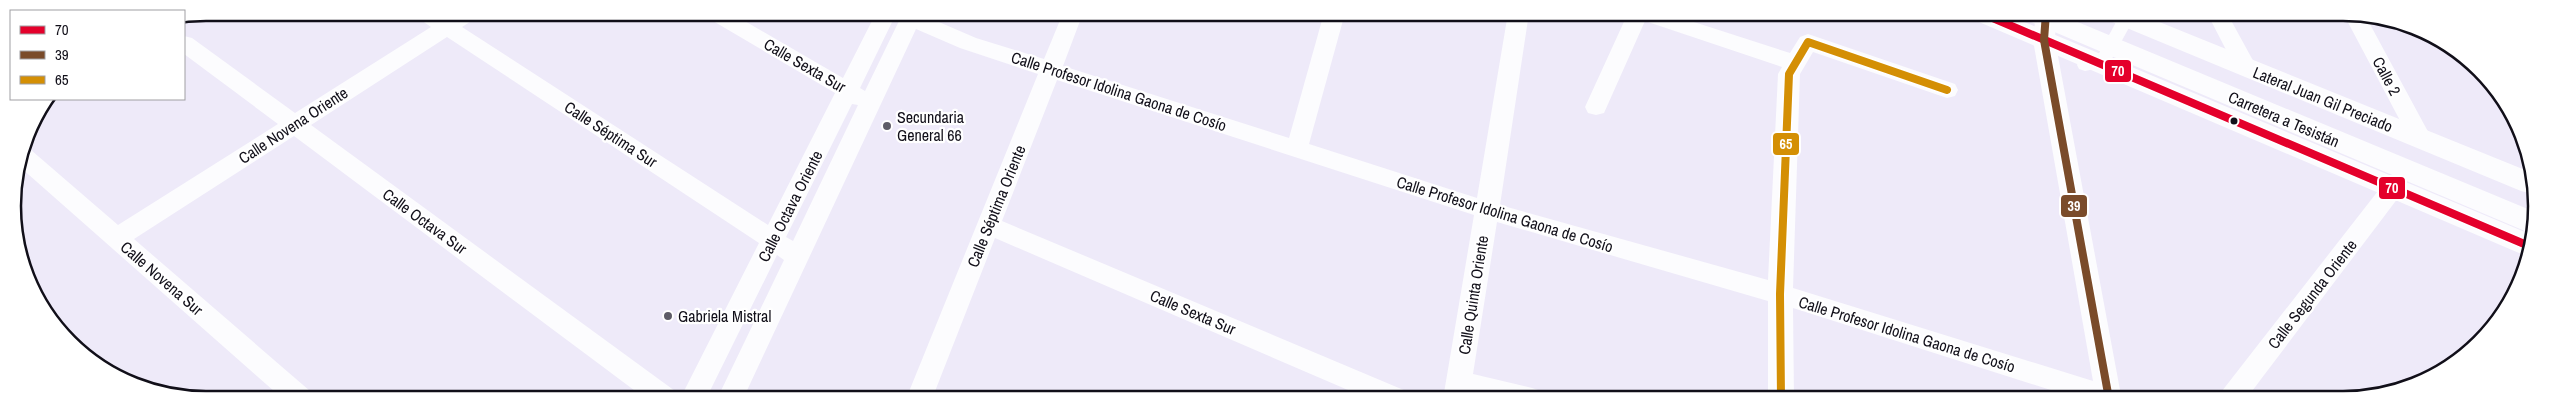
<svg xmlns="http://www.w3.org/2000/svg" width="2549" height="412" font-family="'Archivo Narrow',sans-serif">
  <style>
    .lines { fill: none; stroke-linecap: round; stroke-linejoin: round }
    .pedestrian { fill: #fcfcfe; fill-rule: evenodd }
    .minor { fill: #fcfcfe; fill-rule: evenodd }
    .secondary { fill: #fcfcfe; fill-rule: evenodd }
    .primary { fill: #fcfcfe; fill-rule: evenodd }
    .bus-1-casing { stroke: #fff; stroke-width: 11 }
    .bus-2-casing { stroke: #fff; stroke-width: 11 }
    .bus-3-casing { stroke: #fff; stroke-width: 11 }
    .bus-1 { stroke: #e4002b; stroke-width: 8 }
    .bus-2 { stroke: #7a4b2a; stroke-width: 8 }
    .bus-3 { stroke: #d48f04; stroke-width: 8 }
    .bus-dot { fill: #110f19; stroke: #fff; stroke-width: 2 }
    .poi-dot { fill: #5e5c67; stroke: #fff; stroke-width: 2 }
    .labels { text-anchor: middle; stroke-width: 4.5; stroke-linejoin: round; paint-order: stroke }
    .street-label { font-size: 16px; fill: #110f19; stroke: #fff }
    .poi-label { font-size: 16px; fill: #110f19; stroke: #fff; text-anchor: start }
    .rim { fill: none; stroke: #110f19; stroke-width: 2.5 }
    .line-badge { stroke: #fff; stroke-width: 2 }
    .badge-label { font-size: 14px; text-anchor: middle; font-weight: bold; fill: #fff }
  </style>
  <rect width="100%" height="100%" fill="#eeeaf9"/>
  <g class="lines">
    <path class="pedestrian" d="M2121,13H2137L2108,66L2085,71L2079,69L2077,65L2079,61L2097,57Z"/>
    <path class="minor" d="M415,13H440L447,17L454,13H479L476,18L462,27L768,225L835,93L708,18L705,13H731L843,78L876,13H918L976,38L1044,59L1063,13H1083L1063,66L1289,138L1324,13H1345L1309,144L1477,198L1508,13H1529L1500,205L1768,280L1778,74L1782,67L1645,21L1604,113L1596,115L1588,113L1585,107L1628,13H1666L1790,53L1800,37L1808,34L1955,84L1958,90L1955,96L1947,98L1813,52L1800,74L1793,288L2093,381L2033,40L2036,13H2056L2055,40L2120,390L2124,391L2128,399H2079L1793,308L1794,399H1768V301L1497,222L1473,374L1532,388L1541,391L1545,399H1484L1470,396L1469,399H1443L1474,215L1057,80L1002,221L1406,391L1410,399H1369L995,238L932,399H906L1038,74L960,48L916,29L743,399H717L784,260L777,255L706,399H680L759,243L447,37L311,125L675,391L679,399H646L294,136L134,239L310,391L314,399H283L20,167L25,148L31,150L118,225L278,124L184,54V36L192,38L295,113L431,27L418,18ZM894,18L899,21L865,91L860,88ZM852,104L858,105L793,241L786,237Z
      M2207,13H2227L2256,66L2253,71L2245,74L2237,71Z
      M2343,13L2365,15L2432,139L2429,145L2421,148L2413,145Z
      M2393,179L2401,182L2405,188L2401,194L2246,399H2218L2222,391L2385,182Z"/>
    <path class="secondary" d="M1969,13H2003L2532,235L2526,256L1972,19Z
      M2102,13H2137L2530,172L2533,194L2521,191L2105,19Z"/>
    <path class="primary" d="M2021,13H2056L2535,212L2536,219L2532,234L2024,19Z"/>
    <defs>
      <path id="bus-1" d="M1981,13L2529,246"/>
      <path id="bus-2" d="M2046,13L2044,40L2109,399"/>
      <path id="bus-3" d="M1781,399L1780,294L1789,74L1808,42L1947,90"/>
    </defs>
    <use href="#bus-1" class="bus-1-casing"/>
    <use href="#bus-2" class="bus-2-casing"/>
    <use href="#bus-3" class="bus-3-casing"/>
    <use href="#bus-1" class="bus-1"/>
    <use href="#bus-2" class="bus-2"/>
    <use href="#bus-3" class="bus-3"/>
  </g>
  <circle class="bus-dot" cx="2234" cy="121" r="4.5"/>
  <g class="poi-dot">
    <circle cx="887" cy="126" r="5"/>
    <circle cx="668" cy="316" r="5"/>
  </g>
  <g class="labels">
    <g class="street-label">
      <text transform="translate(805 65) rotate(30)" y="6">Calle Sexta Sur</text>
      <text transform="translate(2387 76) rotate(62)" y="6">Calle 2</text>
      <text transform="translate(1119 91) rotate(18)" y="6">Calle Profesor Idolina Gaona de Cosío</text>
      <text transform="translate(2323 99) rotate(22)" y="6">Lateral Juan Gil Preciado</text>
      <text transform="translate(2284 119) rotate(23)" y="6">Carretera a Tesistán</text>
      <text transform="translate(293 125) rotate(-33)" y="6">Calle Novena Oriente</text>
      <text transform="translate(611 134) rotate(33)" y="6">Calle Séptima Sur</text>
      <text transform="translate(790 206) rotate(-63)" y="6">Calle Octava Oriente</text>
      <text transform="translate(996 206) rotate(-68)" y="6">Calle Séptima Oriente</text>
      <text transform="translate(1505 214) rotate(17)" y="6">Calle Profesor Idolina Gaona de Cosío</text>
      <text transform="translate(425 221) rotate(36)" y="6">Calle Octava Sur</text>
      <text transform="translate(162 278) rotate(41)" y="6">Calle Novena Sur</text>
      <text transform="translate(2312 294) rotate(-52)" y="6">Calle Segunda Oriente</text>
      <text transform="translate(1473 295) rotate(-81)" y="6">Calle Quinta Oriente</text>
      <text transform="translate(1193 312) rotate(23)" y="6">Calle Sexta Sur</text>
      <text transform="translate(1907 334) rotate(17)" y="6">Calle Profesor Idolina Gaona de Cosío</text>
    </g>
    <g class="poi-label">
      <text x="897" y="123">Secundaria<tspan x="897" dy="18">General 66</tspan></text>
      <text x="678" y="322">Gabriela Mistral</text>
    </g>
  </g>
  <path d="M0 0H2549V412H0ZM206 21H2343A185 185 0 0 1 2528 206V206A185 185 0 0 1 2343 391H206A185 185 0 0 1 21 206V206A185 185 0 0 1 206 21Z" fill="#fff" fill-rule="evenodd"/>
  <path class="rim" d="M206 21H2343A185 185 0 0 1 2528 206V206A185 185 0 0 1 2343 391H206A185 185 0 0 1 21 206V206A185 185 0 0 1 206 21Z"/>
  <g class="line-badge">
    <rect x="2104" y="59" width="28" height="24" rx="5" fill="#e4002b"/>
    <rect x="1772" y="132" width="28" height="24" rx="5" fill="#d48f04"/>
    <rect x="2378" y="176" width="28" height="24" rx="5" fill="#e4002b"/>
    <rect x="2060" y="194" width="28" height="24" rx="5" fill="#7a4b2a"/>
  </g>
  <g class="badge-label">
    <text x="2118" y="76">70</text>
    <text x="1786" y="149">65</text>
    <text x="2392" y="193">70</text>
    <text x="2074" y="211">39</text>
  </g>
  <rect x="10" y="10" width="175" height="90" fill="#ffffff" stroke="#a09fa3"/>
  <rect x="20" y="26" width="25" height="8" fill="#e4002b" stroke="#a09fa3"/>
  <text x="55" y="35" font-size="15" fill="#110f19">70</text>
  <rect x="20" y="51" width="25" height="8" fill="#7a4b2a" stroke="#a09fa3"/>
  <text x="55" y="60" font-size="15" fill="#110f19">39</text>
  <rect x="20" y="76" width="25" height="8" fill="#d48f04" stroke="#a09fa3"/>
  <text x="55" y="85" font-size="15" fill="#110f19">65</text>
</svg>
